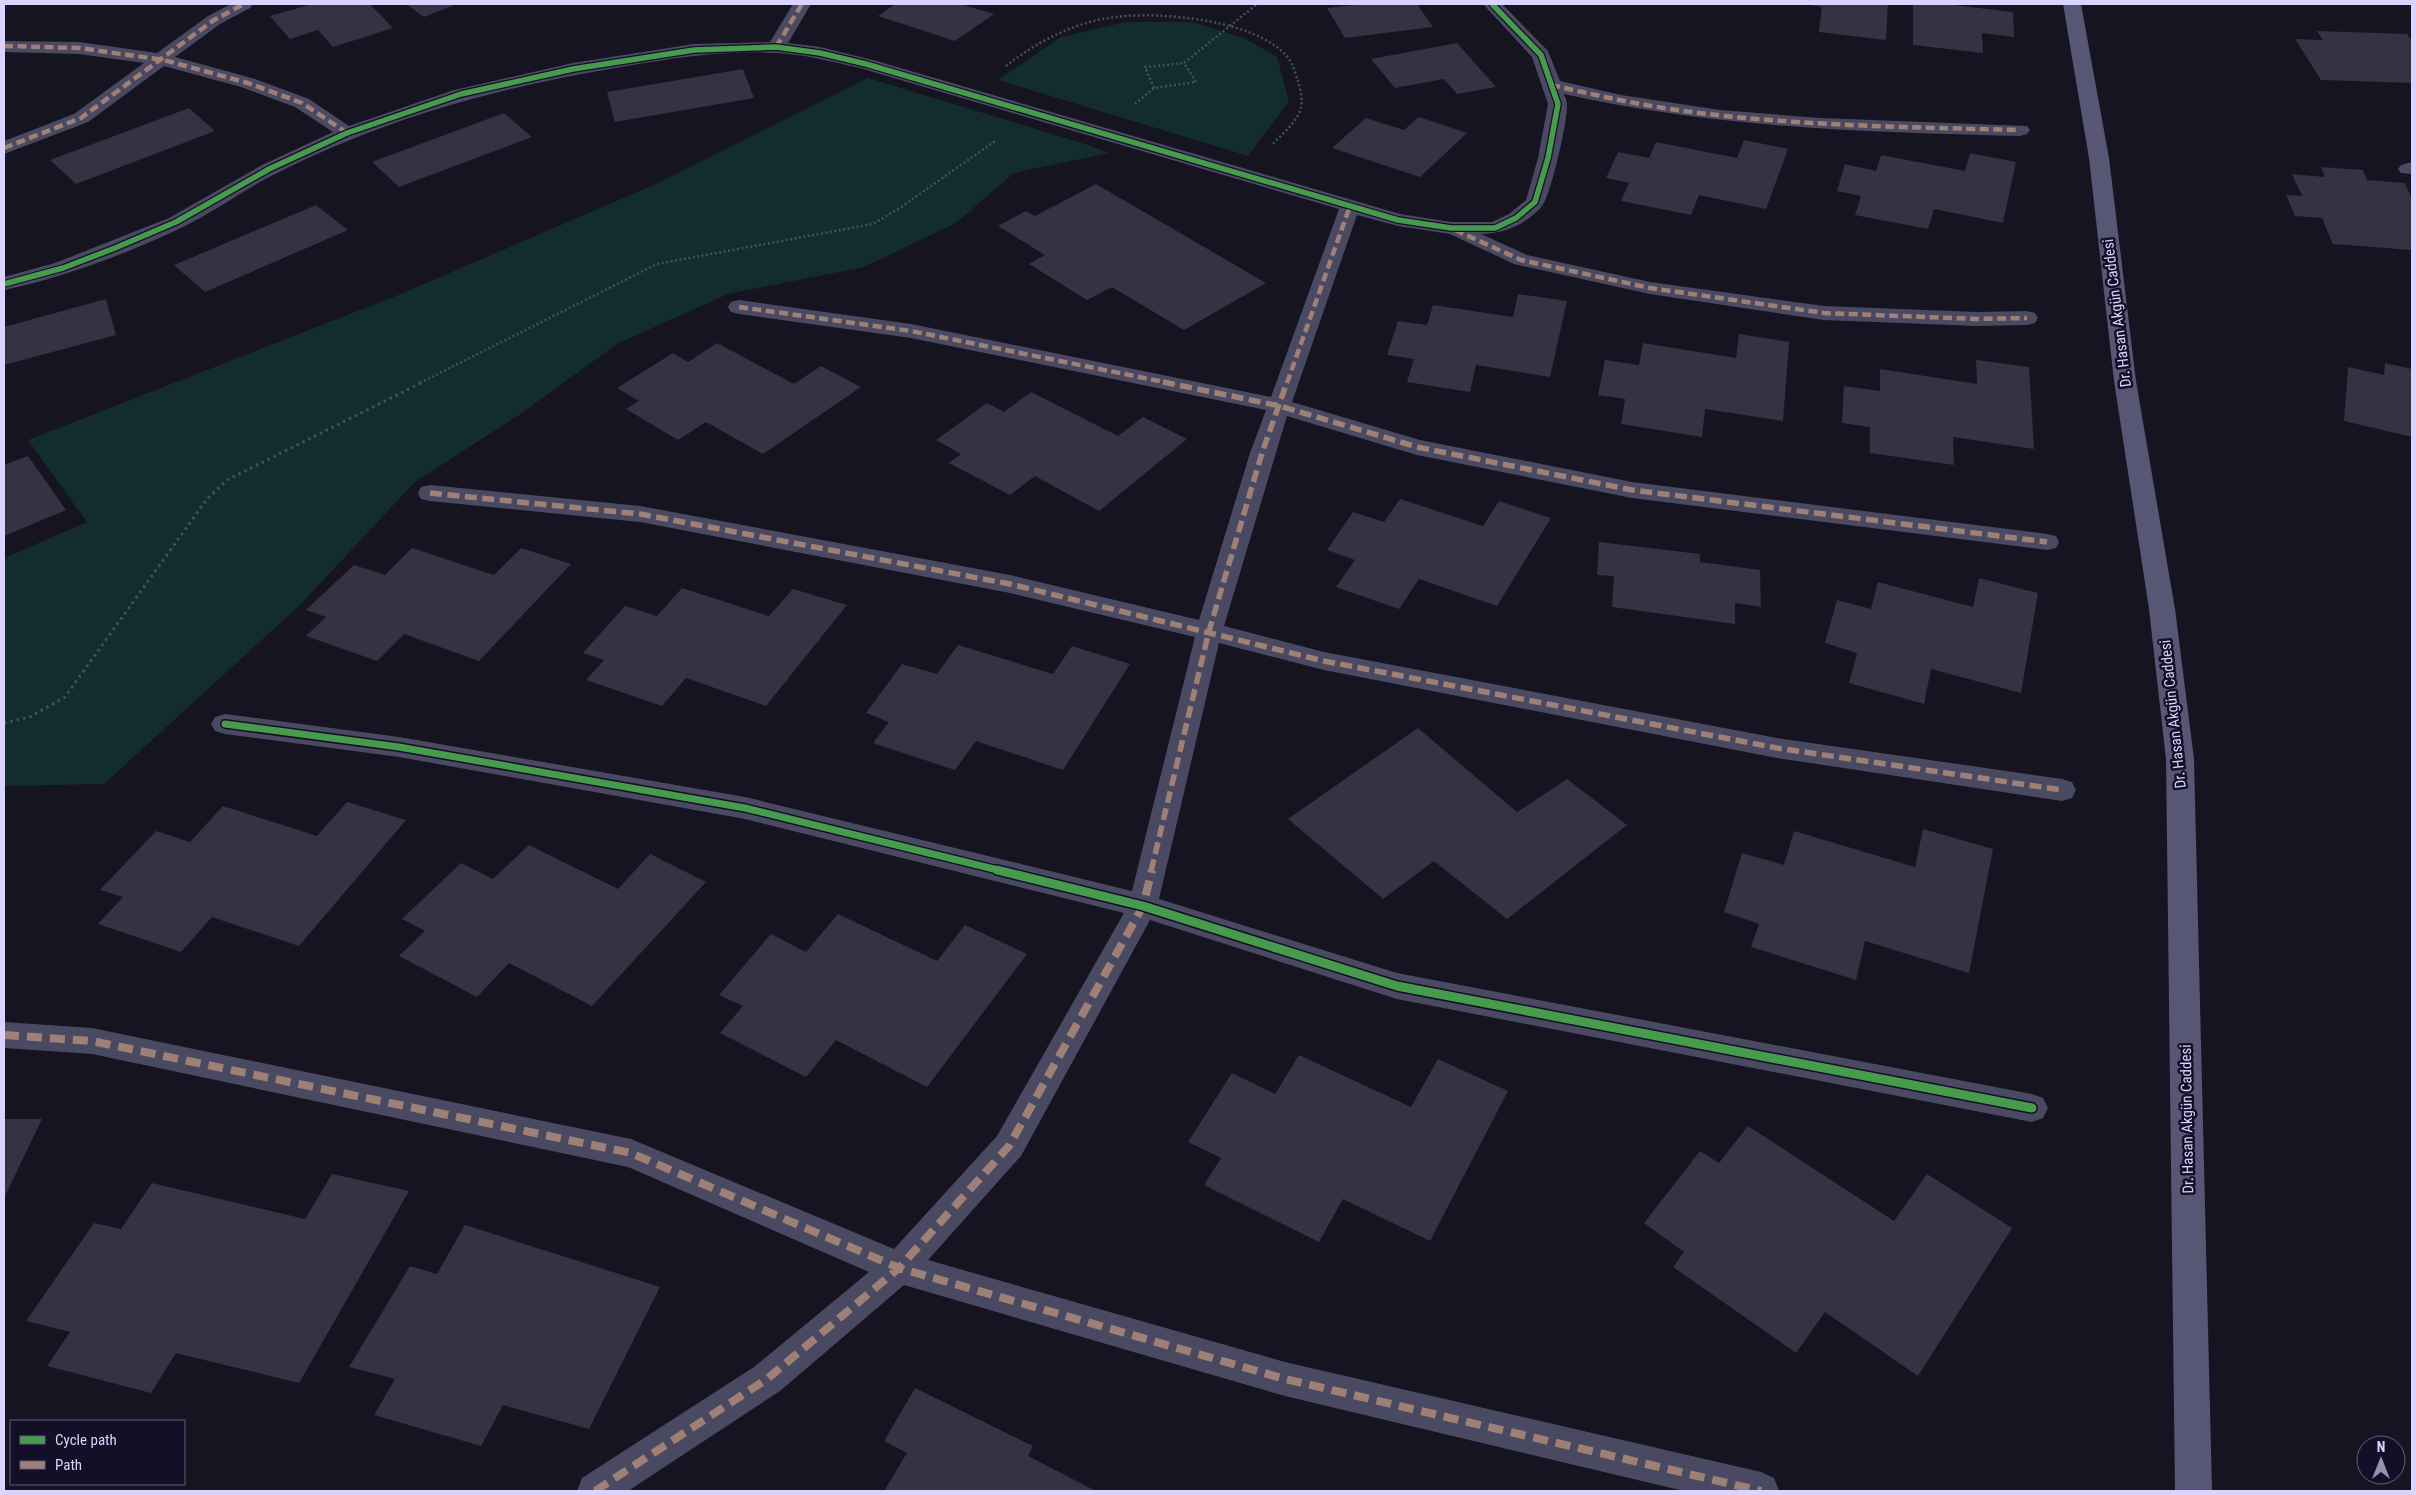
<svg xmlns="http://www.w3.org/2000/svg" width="2416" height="1495" font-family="'Roboto Condensed',sans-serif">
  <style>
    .green { fill: #132c2d }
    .building { fill: #343243 }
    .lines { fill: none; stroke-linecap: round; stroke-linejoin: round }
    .path-far1 { stroke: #44505f; stroke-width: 2.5; stroke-dasharray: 2 2.5; stroke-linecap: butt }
    .path { stroke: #44505f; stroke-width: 3; stroke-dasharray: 2.5 4; stroke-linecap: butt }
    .street { fill: #4a4962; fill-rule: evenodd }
    .secondary { fill: #575674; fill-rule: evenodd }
    .quiet-far2 { stroke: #9e8076; stroke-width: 4.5; stroke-dasharray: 9 4.5; stroke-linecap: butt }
    .quiet-far1 { stroke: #9e8076; stroke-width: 5.5; stroke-dasharray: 12 5.5; stroke-linecap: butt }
    .quiet { stroke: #9e8076; stroke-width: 8; stroke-dasharray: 15 8; stroke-linecap: butt }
    .cycleway-far2-casing { stroke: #130f26; stroke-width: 8 }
    .cycleway-far1-casing { stroke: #130f26; stroke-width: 10 }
    .cycleway-casing { stroke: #130f26; stroke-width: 12 }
    .cycleway-far2 { stroke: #469c4c; stroke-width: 5.5 }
    .cycleway-far1 { stroke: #469c4c; stroke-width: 7 }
    .cycleway { stroke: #469c4c; stroke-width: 9 }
    .labels { text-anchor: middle; stroke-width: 5; stroke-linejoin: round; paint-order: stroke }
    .street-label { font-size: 15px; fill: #d9d4ff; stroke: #130f26 }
  </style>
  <rect width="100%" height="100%" fill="#161421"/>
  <path class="green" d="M1126,22H1192L1244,38L1277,57L1289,101L1248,156L998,80L1061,37Z
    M868,78L1085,144L1109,153L1014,173L956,223L864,267L728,294L617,344L519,415L415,482L300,605L104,784L4,786V558L87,522L28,440L396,296L656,184Z"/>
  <path class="building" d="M312,4H370L393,28L333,47L318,30L290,39L270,16Z
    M406,4H457L424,17Z
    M895,4H960L994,14L955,41L878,16Z
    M1363,4H1417L1433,27L1345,38L1327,8Z
    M1805,4H1888L1886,40L1819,32L1822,7Z
    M1913,4H1945L2013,12L2014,37L1982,33L1983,53L1913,45Z
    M2317,31L2407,34L2412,42V83L2321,80L2295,39L2323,40Z
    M1457,43L1496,87L1457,94L1444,79L1395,88L1371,59Z
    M743,69L754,98L615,122L607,92Z
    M189,108L215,131L76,184L50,160Z
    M504,113L532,137L399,187L372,162Z
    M1419,117L1467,133L1420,177L1332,148L1366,118L1404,130Z
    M1744,140L1788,149L1766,209L1699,195L1691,215L1621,201L1629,183L1606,178L1618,152L1649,158L1656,142L1737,158Z
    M1970,153L2016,162L2003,223L1934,209L1928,229L1855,215L1861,196L1837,191L1845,164L1876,171L1881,155L1965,171Z
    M2321,167L2363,170L2367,180L2405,183L2412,199V250L2333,244L2322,218L2295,216L2286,195L2302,196L2292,174L2325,177Z
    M1096,184L1266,283L1184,330L1112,287L1087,300L1029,264L1045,255L998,226L1026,211L1035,216Z
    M316,205L348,230L205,292L174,265Z
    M1518,294L1567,301L1550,377L1476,365L1470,392L1407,382L1414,359L1387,355L1398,321L1427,325L1433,305L1513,317Z
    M106,299L116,335L4,365V327Z
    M1739,334L1789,342L1783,421L1705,409L1702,437L1621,424L1625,399L1598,395L1605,360L1639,365L1643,343L1736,358Z
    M717,343L794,384L821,366L861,387L763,454L706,422L678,440L626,409L639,401L617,388L673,353L688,362Z
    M1976,360L2029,367L2034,449L1953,437L1954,465L1870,453V427L1842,423L1844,386L1880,391V369L1977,384Z
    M2385,363L2412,369V437L2344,421L2348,367L2384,375Z
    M1031,392L1118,436L1143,417L1187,439L1099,511L1035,476L1010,495L949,463L961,454L936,440L987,403L1004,412Z
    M28,456L66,510L4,536V465Z
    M1400,499L1483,526L1499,501L1551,518L1497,606L1419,579L1399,609L1336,587L1355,560L1327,550L1353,512L1384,522Z
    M1599,542L1700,554V562L1760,570L1761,607L1735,603V624L1612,607L1614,576L1597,575Z
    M412,548L494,575L521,548L571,564L479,661L404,634L377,661L306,636L326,617L306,610L354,565L385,575Z
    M1979,578L2038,593L2021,693L1931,669L1924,704L1849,683L1857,653L1825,643L1837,600L1871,609L1878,582L1973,607Z
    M682,588L769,616L793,589L847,605L766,706L686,678L662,706L586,680L604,660L583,653L625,606L657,616Z
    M958,645L1053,674L1072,646L1130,664L1063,770L976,741L955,770L873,743L889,722L866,713L902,664L937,674Z
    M1418,728L1517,812L1567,779L1627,825L1507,919L1434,861L1383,899L1288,819Z
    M347,802L406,820L299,946L212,917L181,952L98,924L123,897L100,890L156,831L190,842L223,806L317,836Z
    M1923,829L1993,849L1969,973L1865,941L1856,980L1751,947L1759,924L1724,912L1742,853L1784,865L1794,831L1915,867Z
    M529,845L618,889L650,854L706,882L592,1006L509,963L477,997L399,956L425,931L402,919L461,863L493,879Z
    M838,914L937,961L965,925L1027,954L927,1087L836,1040L806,1077L720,1033L743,1006L719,995L771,934L806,952Z
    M1299,1055L1411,1107L1438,1059L1508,1091L1430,1241L1343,1199L1319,1242L1204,1185L1221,1158L1188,1142L1232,1073L1275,1094Z
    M4,1119H42L4,1198Z
    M1748,1126L1894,1221L1927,1174L2012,1228L1918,1376L1825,1312L1796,1353L1673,1267L1684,1252L1644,1223L1700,1151L1719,1163Z
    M332,1174L409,1191L299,1383L176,1353L151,1393L47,1366L70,1332L26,1321L94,1223L121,1229L152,1183L305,1219Z
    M465,1225L660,1287L589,1429L503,1405L481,1446L374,1415L395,1379L349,1367L410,1266L437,1274Z
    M915,1388L1033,1446L1028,1456L1096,1491H884L907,1453L884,1441Z"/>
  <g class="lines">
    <path class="path-far1" d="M1006,66C1038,41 1075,22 1115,17C1160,11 1268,20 1292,64C1294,68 1295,74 1297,78C1300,87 1303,99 1301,108C1297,122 1282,134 1273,144
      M1154,88L1145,67L1184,63
      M1135,104L1154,88L1196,82L1184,63L1257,4
      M420,383L657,264L873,224L900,208L995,141"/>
    <path class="path" d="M4,723L30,717L65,697L207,499L227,480L423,382"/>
    <path class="street" d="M231,4H253L250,8L220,24L175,57L255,79L309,99L349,126L454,90L573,63L694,44L770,42L793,4H811L788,43L820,47L873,60L1400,214L1451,222H1492L1509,214L1526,200L1538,158L1548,104L1532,57L1483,4H1502L1548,51L1560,81L1621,95L1720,110L1820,118L2027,126L2030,130L2027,134L2020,136C1864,132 1717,128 1564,94C1565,97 1567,101 1567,105C1568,119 1551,196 1542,206C1527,224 1504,234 1481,234L1527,255L1650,282L1824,306L1977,312L2027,311L2035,313L2038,318L2035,323L2027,325L1977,326L1824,320L1650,294L1514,264L1450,234L1398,226L1357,215L1292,402L1420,440L1632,482L2047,534L2056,536L2059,542L2056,548L2047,550L1632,498L1417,455L1287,416L1224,626L1324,652L1777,738L2062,779L2072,782L2076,790L2072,798L2062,801L1777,758L1324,670L1219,643L1159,899L1397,973L2032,1094L2043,1098L2048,1108L2043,1118L2032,1122L1397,999L1150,920L1021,1156L928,1260L1285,1362L1761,1472L1774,1478L1779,1491H1684L1285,1396L904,1285L780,1391L628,1491H577L582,1478L754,1367L869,1272L628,1167L92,1054L4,1048V1022L92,1028L631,1139L894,1249L997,1136L1124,913L745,819L399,757L225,734L215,731L211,724L215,717L225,714L399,737L745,797L1132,891L1195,637L1010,593L640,522L430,501L421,499L418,493L421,487L430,485L640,506L1010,575L1199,620L1250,453L1266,410L911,338L739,314L731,312L728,307L731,302L739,300L911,324L1271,397L1339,209L860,68C833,62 804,54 776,53C726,50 676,58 627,66C504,86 390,116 277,173C245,189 215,211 183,227C126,254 65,277 4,290V277L55,263L169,218L262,165L333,132L295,107L241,87L164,66L88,122L4,154V141L74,114L144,63L79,54L4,52V41L79,42L157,53L208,16Z
      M2412,162V174L2401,173L2398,169L2401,165Z"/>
    <path class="secondary" d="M2063,4H2081L2109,158L2136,381L2175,609L2194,759L2212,1491H2175L2166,759L2149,609L2114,381L2089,158Z"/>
    <path class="quiet-far2" d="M4,46L79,48L164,60L248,83L302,103L347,133
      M776,47L802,4
      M1551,85C1591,94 1630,103 1670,109C1786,126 1903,127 2020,130
      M4,148L81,118L214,20L244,4
      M1455,230L1521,260L1650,288L1824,313L1977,319L2027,318
      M739,307L911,331L1169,383
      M1287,383L1350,206"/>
    <path class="quiet-far1" d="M1163,382L1280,406L1417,447L1632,490L2047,542
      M430,493L640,514L1010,584L1324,661L1777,748L2062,790
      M1151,871L1209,631L1262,453L1287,382"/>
    <path class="quiet" d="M4,1035L92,1041L631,1153L899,1268L1285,1379L1761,1491
      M595,1491L767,1379L899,1268L1009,1146L1143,906L1152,870"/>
    <defs>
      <path id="cycleway-far2" d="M4,284L63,268L115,248L176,222L269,169L347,133L461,94L573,69L694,50L776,47L820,53L866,64L1398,220L1451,228H1495L1516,218L1535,202L1548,158L1558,104L1541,55L1492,4"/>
      <path id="cycleway-far1" d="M225,724L399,747L745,808L1002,871"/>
      <path id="cycleway" d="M997,870L1143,906L1397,986L2032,1108"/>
    </defs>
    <use href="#cycleway-far2" class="cycleway-far2-casing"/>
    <use href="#cycleway-far1" class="cycleway-far1-casing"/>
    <use href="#cycleway" class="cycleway-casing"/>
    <use href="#cycleway-far2" class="cycleway-far2"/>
    <use href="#cycleway-far1" class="cycleway-far1"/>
    <use href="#cycleway" class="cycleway"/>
  </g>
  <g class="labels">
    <g class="street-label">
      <text transform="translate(2117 313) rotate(-97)" y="5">Dr. Hasan Akgün Caddesi</text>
      <text transform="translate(2173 714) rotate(-96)" y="5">Dr. Hasan Akgün Caddesi</text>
      <text transform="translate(2187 1119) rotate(-91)" y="5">Dr. Hasan Akgün Caddesi</text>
    </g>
  </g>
  <rect width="2416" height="1495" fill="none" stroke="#d9d4ff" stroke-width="10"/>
  <rect x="10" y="1420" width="175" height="65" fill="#130f26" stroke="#625e7d"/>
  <rect x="20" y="1436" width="25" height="8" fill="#469c4c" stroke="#625e7d"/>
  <text x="55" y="1445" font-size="15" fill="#d9d4ff">Cycle path</text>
  <rect x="20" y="1461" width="25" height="8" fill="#9e8076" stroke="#625e7d"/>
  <text x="55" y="1470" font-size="15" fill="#d9d4ff">Path</text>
  <g transform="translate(2381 1460)"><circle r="24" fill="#130f26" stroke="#625e7d"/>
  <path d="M0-4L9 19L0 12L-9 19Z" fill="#9591b1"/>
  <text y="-8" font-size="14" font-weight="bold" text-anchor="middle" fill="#d9d4ff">N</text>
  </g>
</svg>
